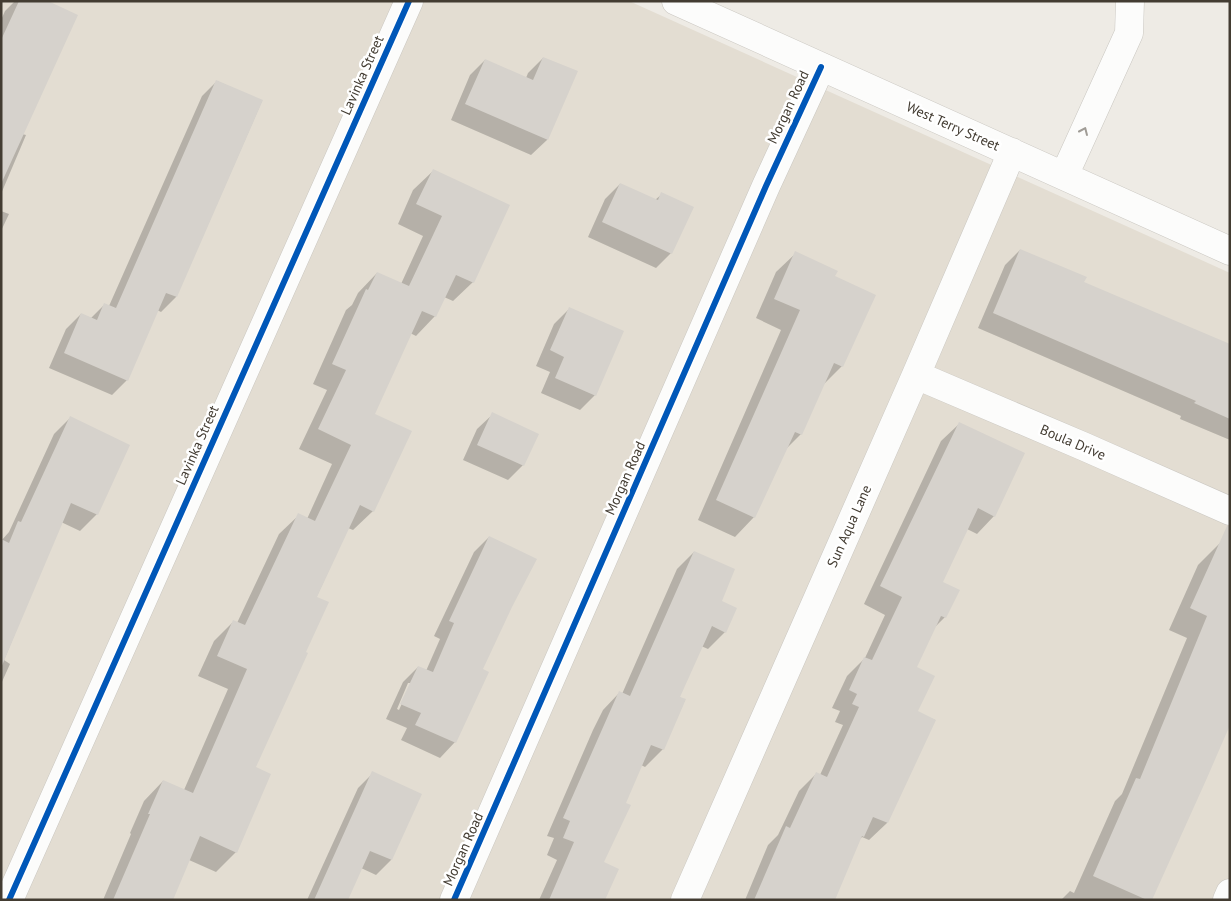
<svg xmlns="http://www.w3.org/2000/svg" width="1231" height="901" font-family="'PT Sans',sans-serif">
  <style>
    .residential { fill: #e3ddd2 }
    .shadow { fill: #0003; fill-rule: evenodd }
    .building { fill: #d6d2cc }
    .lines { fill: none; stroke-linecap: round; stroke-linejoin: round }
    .minor-casing { stroke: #cac7c1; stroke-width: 29 }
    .minor { stroke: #fcfcfb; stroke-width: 28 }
    .cycleway-casing { stroke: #fff; stroke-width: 9 }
    .cycleway { stroke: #0057b8; stroke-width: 6 }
    .oneway { stroke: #a09c96 }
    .labels { text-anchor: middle; stroke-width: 5; stroke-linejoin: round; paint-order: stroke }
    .street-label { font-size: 14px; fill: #433c32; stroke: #fff }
  </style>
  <rect width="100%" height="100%" fill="#eeebe5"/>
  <path class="residential" d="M1,1H629L1230,273V900H1Z"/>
  <path class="shadow" d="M15,1H45L22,134L26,135L1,194V20L5,11Z
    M543,58L576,72L547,140L531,155L451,120L470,75L485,60L526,78L528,73Z
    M217,81L262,101L176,297L161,312L157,310L127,380L112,395L49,368L66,329L81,314L91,318L105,304L109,306L202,96Z
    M433,171L473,282L453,301L444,297L435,316L416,336L410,333L374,414L373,511L353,530L348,528L316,598L254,768L236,852L216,872L189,860L172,900H103L131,834L130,833L144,801L163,781L184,790L228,689L198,676L214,641L234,621L237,623L279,534L299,515L307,519L332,464L299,449L327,390L313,384L346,310L352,305L358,293L377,273L401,284L423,236L398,224L413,190Z
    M620,184L655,200L662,194L671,253L656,268L588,237L605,199Z
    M1,211L9,214L1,231Z
    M1020,250L1083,283L1230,346V440L1180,419L1181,416L978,328L1005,265Z
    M796,253L833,277L842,366L823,385L801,434L785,450L754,517L735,537L698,520L781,330L756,318L776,272Z
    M569,309L595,395L580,410L541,393L550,372L536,366L554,324Z
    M493,414L523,465L508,480L463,460L477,429Z
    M70,418L97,514L80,531L61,522L4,660L10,664L1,684V541L9,532L54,434Z
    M959,424L994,516L977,534L967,529L941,582L945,617L934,628L915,668L917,712L935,720L887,823L869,840L862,837L860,839L833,900H745L768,845L778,835L799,791L817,773L820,775L843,725L835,722L840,711L832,708L847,676L865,658L885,615L864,604L941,441Z
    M489,537L455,742L440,758L401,740L407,728L386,719L403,682L418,667L426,671L440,639L434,636L474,552ZM408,683H411L399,710L397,709Z
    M1220,543L1230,547L1150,900H1061L1070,891L1074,893L1115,801L1122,794L1187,638L1169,630L1198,565Z
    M694,552L720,601L725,632L708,649L701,646L679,697L685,700L663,749L645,767L641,765L624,803L603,863V900H539L557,860L547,855L554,838L547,836L593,730L603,710L620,692L622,694L677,569Z
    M373,773L420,794L391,860L376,875L361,868L347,900H307L358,788Z"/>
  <path class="building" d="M19,1H48L78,15L1,184V40Z
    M543,57L578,71L548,140L465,104L485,59L533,80Z
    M216,80L263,100L177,297L166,293L128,381L64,353L81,313L97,320L104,303L116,308Z
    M433,169L510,205L474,283L456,275L436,317L422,311L375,414L412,431L374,512L360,505L317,597L329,602L306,652L308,653L256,767L271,774L237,853L200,836L173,900H113L150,814H148L163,780L193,793L247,669L217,656L233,620L245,625L298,513L315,521L351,445L318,429L346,370L332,364L366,289L368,290L377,272L409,286L442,216L416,204Z
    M620,183L658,200L661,192L694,207L672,254L602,222Z
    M1020,249L1087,277L1084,282L1230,344V419L1194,403L1196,401L993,313Z
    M795,251L838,271L835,276L876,295L843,367L834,363L802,435L795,432L755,518L716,500L800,310L774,299Z
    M569,307L624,331L596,396L555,378L564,357L550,350Z
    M492,412L539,434L524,466L477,445Z
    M70,416L130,445L98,515L71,503L1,668V539L9,543L18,521L21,522Z
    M959,422L1025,453L995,517L978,508L943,582L960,590L946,618L941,616L917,667L935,676L918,711L936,720L888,823L873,817L864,837L862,836L835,900H754L786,826L790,828L816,772L827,777L859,707L852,704L857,694L849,690L864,657L872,660L902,597L880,586Z
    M1227,526H1230V725L1207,778L1152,900H1147L1093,876L1136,778L1140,779L1207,616L1190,608Z
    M489,536L537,559L512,607L483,669L489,672L456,743L415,725L421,713L400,704L418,666L433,672L454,623L449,621Z
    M694,551L735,569L722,601L737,608L726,633L712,626L680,697L686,699L664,750L651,745L626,803L631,805L604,862L619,869L605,900H549L574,842L563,838L570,821L563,818L619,691L630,696Z
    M372,771L422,794L392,860L370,851L348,900H314Z"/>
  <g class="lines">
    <defs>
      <path id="minor" d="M676,1L1230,251
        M1064,176L1129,33L1130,1
        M916,375L1085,447L1230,511
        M9,900L409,1
        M454,900L766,186L821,67
        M685,900L916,375L1012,152
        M1227,900L1230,893"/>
    </defs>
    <use href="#minor" class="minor-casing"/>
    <use href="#minor" class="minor"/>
    <defs>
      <path id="cycleway" d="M9,900L409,1
        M454,900L766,186L821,67"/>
    </defs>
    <use href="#cycleway" class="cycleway-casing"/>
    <use href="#cycleway" class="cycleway"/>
  </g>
  <defs><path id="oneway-chevron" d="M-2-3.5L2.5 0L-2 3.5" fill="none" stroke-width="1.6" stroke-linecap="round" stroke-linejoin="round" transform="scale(1.25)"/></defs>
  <use class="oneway" href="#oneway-chevron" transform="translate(1084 131) rotate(-66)"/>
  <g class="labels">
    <g class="street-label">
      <text transform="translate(362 75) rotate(-66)" y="5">Lavinka Street</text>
      <text transform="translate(788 107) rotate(-65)" y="5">Morgan Road</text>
      <text transform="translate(953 126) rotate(24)" y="5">West Terry Street</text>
      <text transform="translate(1073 442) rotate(23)" y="5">Boula Drive</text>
      <text transform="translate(197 445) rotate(-66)" y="5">Lavinka Street</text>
      <text transform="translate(625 478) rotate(-66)" y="5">Morgan Road</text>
      <text transform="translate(849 526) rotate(-66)" y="5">Sun Aqua Lane</text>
      <text transform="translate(463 849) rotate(-66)" y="5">Morgan Road</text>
    </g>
  </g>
  <rect width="1231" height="901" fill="none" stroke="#433c32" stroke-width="5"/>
</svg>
